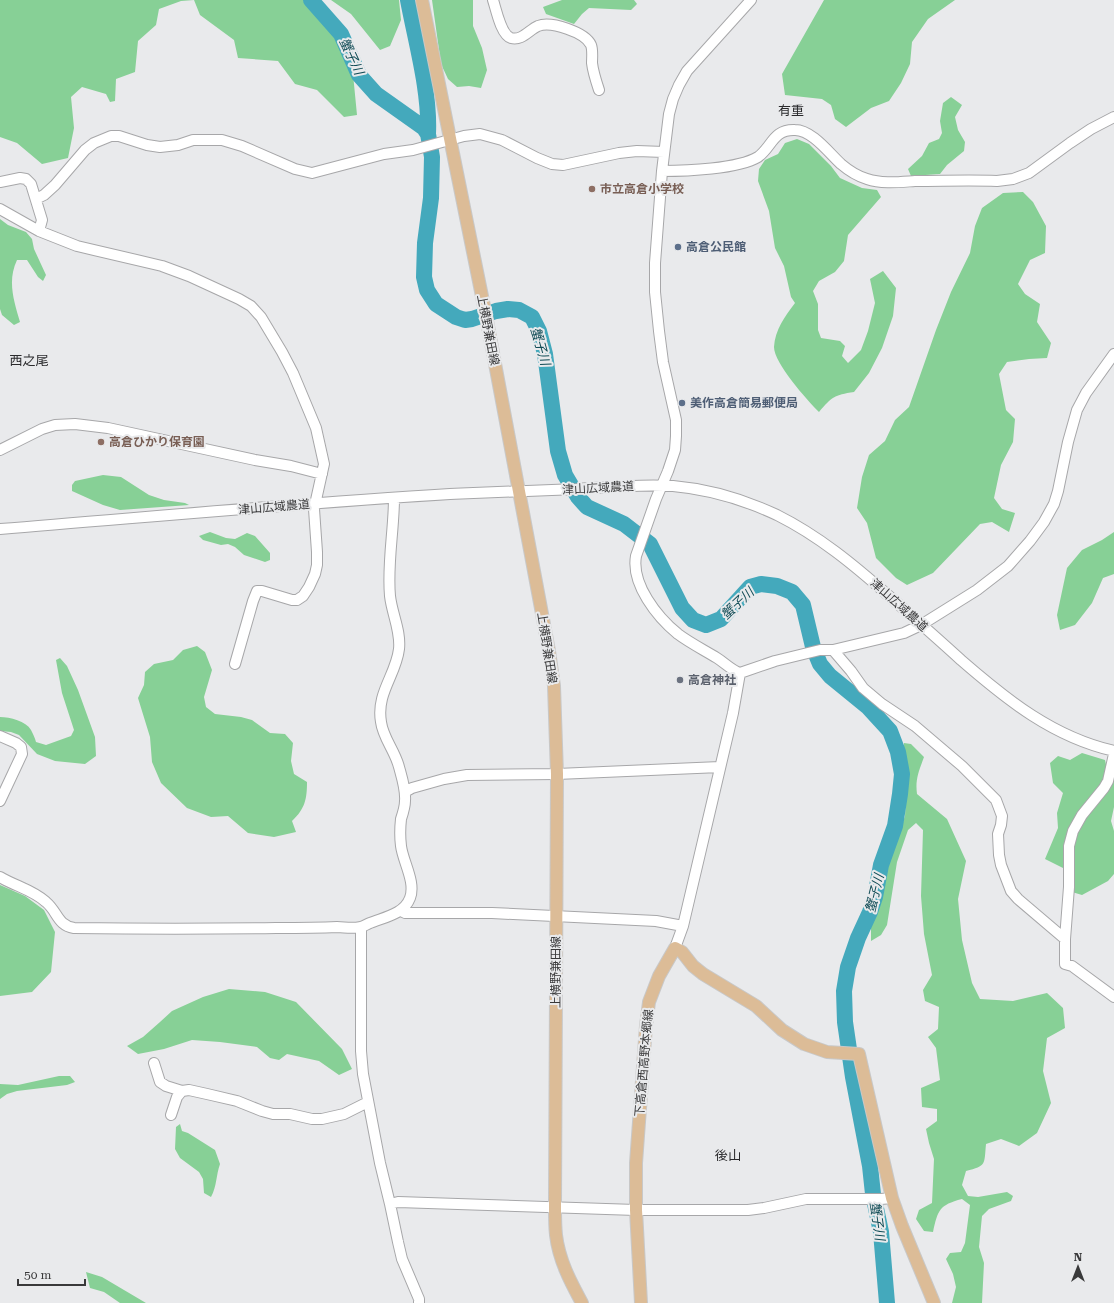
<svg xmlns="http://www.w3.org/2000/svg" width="1114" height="1303" font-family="'Roboto Serif','Noto Sans JP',serif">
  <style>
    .green { fill: #87d096 }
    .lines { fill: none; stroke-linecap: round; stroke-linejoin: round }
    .river { stroke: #44a9bc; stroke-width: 16 }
    .minor-casing { stroke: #a7a7a9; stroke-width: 12 }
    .major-casing { stroke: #c8c8c8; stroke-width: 14 }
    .minor { stroke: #fff; stroke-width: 10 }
    .major { stroke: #dcbc97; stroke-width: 12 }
    .education-dot { fill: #8d6e63; stroke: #e9eaec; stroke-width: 1.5 }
    .service-dot { fill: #5c6f8a; stroke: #e9eaec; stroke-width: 1.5 }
    .worship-dot { fill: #6b7280; stroke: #e9eaec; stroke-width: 1.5 }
    .labels { text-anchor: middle; stroke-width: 4; stroke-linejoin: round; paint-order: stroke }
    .education-label { font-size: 12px; font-weight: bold; fill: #785e54; stroke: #e9eaec; text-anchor: start }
    .service-label { font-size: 12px; font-weight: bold; fill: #4e5e75; stroke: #e9eaec; text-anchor: start }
    .street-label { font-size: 12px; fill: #39393a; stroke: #e9eaec }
    .worship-label { font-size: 12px; font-weight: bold; fill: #5b616d; stroke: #e9eaec; text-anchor: start }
    .water-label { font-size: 13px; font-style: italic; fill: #114c56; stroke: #e9eaec }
    .neighbourhood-label { font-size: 13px; fill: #2a2a2c; stroke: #e9eaec }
  </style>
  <rect width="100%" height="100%" fill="#e9eaec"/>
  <path class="green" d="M0,0H304L328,26L340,43L353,74L357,115L344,117L317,90L295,84L278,61L238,58L234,40L200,15L194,0L181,1L159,9L156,25L138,41L135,72L116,79L115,101L110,102L106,94L82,87L71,97L74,128L68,158L42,164L17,143L0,137Z
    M331,0H399L401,20L390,46L380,50L351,14Z
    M432,0H473V26L482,48L487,70L481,88L469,86L457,87L448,79L441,64Z
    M562,0H634L637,4L631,10L589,8L582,14L574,24L546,14L543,7Z
    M824,0H955L928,19L912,42L910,64L901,83L889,101L871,108L846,127L835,119L831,105L822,99L785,95L782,74Z
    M951,97L962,105L955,117L958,130L965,142L964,151L947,165L940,174L911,176L908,169L922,156L929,143L939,139L942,133L940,121L943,103Z
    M797,139L809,144L831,166L840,178L862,188L877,190L881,197L848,235L844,261L835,272L819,281L813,291L818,304V330L821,338L840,341L845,346L842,356L848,363L861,350L868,331L875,303L870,279L883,271L896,288L893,316L882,348L869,373L854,392C834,395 832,397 819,412C807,400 774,363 774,347C775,330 785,316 795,303L791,297L784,266L775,248L769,211L758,181L759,169L765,160L778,154L785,143Z
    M1023,192L1033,202L1046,226L1045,253L1030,260L1018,284L1025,294L1040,304L1037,322L1051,343L1047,358L1029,359L1007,362L999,374L1006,410L1015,419L1013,442L1001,465L994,498L1002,509L1015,513L1009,532L992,522L980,524L933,573L907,585L896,578L876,558L867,523L857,508L862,477L869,455L885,441L895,420L909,407L936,330L951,292L970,253L975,226L982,208L1003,193Z
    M0,219L8,225L26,232L32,239L34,249L46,275L43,281L38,277L27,260H17C7,281 14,301 20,322L14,325L2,315L0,309Z
    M103,475L121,477L149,495L164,500L185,503L189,505L120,510L103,505L72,491V485L75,481Z
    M210,532L226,538L235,539L247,533L255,536L270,553V560L265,562L244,555L235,547L228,544L221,545L203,540L199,536Z
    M1114,532V574L1103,578L1092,603L1075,625L1060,630L1057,615L1067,568L1082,550L1102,540Z
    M197,646L205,652L212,670L204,697L206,707L215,714L241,717L252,720L270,733L285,734L293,743L291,761L294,774L307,782C307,799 305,809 292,821L296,832L274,837L248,833L228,816L211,817L187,808L161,783L152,762L150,737L138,698L144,685L145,672L154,664L173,660L183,650Z
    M60,658L67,666L78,690L95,737L96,756L85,764L55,761L37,754L19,735L11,732L0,731V717C10,717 26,721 31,730C33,734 35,738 36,742L46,745L71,736L74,730L62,693L56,660Z
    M904,743L911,744L924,757C919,771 915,779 917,794L947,819L966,861L958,899L962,940L972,983L980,999L1013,1001L1047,993L1063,1008L1065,1028L1047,1038L1043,1071L1051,1103L1037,1133L1019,1146L1001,1139L986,1144C984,1164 987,1166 966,1171L962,1185L968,1196L978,1197L1007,1192L1013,1196L1011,1201L989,1209L982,1216L979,1247L984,1263L982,1303H952L956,1287L953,1274L946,1259L950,1253L961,1252L965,1243L970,1205L962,1199C939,1205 938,1210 933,1232L924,1231L916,1219L919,1210L932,1203L934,1159L929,1143L926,1129L937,1121V1109L922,1107L921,1088L940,1080L936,1048L928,1037L938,1029L939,1007L925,1001L923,990L932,975L924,934L921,896L923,830L916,823L908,830L897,862L887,925L881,935L871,941V922L882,883L905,816L907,781L904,755Z
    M1082,753L1105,760L1107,769L1114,768V807L1111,821L1114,831V874L1108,881L1082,895L1072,892L1065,869L1045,859L1058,828L1057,813L1063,793L1053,783L1050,763L1058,756L1070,760Z
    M0,885L25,896L44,910L55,932L51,972L32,992L0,996Z
    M229,989L265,992L296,1002L342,1049L352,1069L339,1075L319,1061L287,1054L279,1060L270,1058L257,1047L220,1042L192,1040L164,1049L138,1054L127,1046L143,1037L160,1022L172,1011L203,997Z
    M59,1076H70L75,1082L67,1085L17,1091L7,1094L0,1099V1084L18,1085Z
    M180,1124L182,1131L188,1133L215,1150L220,1164C216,1175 217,1186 211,1197L204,1193L203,1179L199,1172L180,1158L175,1149L176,1127Z
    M86,1272L102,1277L146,1303H120L104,1292L90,1288Z"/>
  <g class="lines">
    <path class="river" d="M311,0L341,34L359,75L376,94L424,128L428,134L432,157L431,198L425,243L424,277L427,290L436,304L456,317L465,320L472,319L496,311L508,309L519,310L532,317L539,331L545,354L558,451L565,475L578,497L587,507L624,524L650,544L682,608L693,620L706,625L721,619L750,587L761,584L777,586L792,592L803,605L813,647L820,664L830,676L868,707L890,731L898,752L902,774L900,794L895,826L881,865L875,897L870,912L858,938L848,967L844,991L845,1022L853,1077L870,1166L873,1194L881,1232L887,1303
      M408,0C416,43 430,91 428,134"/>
    <defs>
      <path id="minor" d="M493,0C496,9 501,35 511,38C522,41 529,30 538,26C551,21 585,32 591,45C593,50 592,58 592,63C593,72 596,81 599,90
        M751,0L687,71L679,85L673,99L669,114L662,171L655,263V292L659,331L663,362L676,420V436L675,450L668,471L656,499L636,556C631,584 657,617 678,634C690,643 704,650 717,658C725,663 731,670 740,673L775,661L820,650H833L904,633L921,625L977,590L1008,566L1030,541L1044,522L1054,504L1058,491L1068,442L1077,410L1086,393L1114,354
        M662,171C686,171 738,169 758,157C772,147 773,129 795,130C812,130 829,153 841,164C848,170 857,176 867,179C882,184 899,182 915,181C943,181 970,180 997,181L1013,179L1029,173L1070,143L1091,129L1114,117
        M0,182L20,178L26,179L31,184L42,220L39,231
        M36,199L44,195L55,185L85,150L94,143L111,136H119L147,145L160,147L178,145L193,140H222L242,146L295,169L312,173L384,154L413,150L464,136L480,134L502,140L537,158L552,164L563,165L619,153L637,151L664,152
        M0,209L39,231L77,246L162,266L189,276L239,299L251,306L261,317L282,352L293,373L316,428L324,464L314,509L317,552V565L315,574L309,587L303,596L297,600H292L262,591H257L253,601L235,664
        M0,450L42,429L55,425L75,424L108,428L255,460L291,466L322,474
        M0,529C150,517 300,503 450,494C492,492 534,491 577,489C608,487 641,484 673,486C708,489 745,500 777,515C819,536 854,565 889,596C913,617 937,638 961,660C1007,700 1053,737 1114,751
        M833,650L851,671L863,688L882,704L915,726L962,766L996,800L1002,816L1001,825L998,834L999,855L1001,865L1011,891L1018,899L1065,939
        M0,736L16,743L21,747L22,754L0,801
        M1114,754L1108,781L1104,788L1082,815L1073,831L1069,846V887L1065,939V964L1072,966L1114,997
        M405,792L412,788L444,779L467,775L557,774L720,767
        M0,877C15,886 33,890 46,902C58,912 57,925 74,928C141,929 209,929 276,928C296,928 316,928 337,927C344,927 352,929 360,927C363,927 367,924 370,923C385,917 404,914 410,898C416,882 403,862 401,846C400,838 400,828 401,819C403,813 405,807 405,801C406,790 402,778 399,767C395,751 383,738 381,722C376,693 396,675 399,649C401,631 392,614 390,596C387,564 394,530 394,498
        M401,911L405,913H492L656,921L683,926
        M361,927V1051L363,1074L380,1163L390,1204L398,1242L402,1259L419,1299V1303
        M675,948L683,926L733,713L740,673
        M154,1063L160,1082L166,1086L182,1091L189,1090L207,1094L237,1101L262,1111L273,1114H290L312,1119H322L344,1114L368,1102
        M171,1115L177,1097L182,1091
        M390,1204L398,1202L636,1210H748L764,1208L806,1199H881L892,1198"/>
      <path id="major" d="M422,0L487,321L549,651L554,686L557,774L555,1206C555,1216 555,1226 556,1235C559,1260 570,1281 582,1303
        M641,1303L636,1210V1163L646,1026L649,1002L659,976L675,948L682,952L693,966L703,974L756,1006L782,1030L804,1044L827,1052L859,1054L892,1198L902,1226L934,1303"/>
    </defs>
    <use href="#minor" class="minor-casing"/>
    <use href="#major" class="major-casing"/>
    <use href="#minor" class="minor"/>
    <use href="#major" class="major"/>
  </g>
  <g class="education-dot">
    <circle cx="592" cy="189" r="4"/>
    <circle cx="101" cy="442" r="4"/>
  </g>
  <g class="service-dot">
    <circle cx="678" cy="247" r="4"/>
    <circle cx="682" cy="403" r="4"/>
  </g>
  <circle class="worship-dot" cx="680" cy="680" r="4"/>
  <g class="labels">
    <g class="education-label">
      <text x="600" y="193">市立高倉小学校</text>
      <text x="109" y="446">高倉ひかり保育園</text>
    </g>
    <g class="service-label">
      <text x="686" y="251">高倉公民館</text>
      <text x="690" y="407">美作高倉簡易郵便局</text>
    </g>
    <g class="street-label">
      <text transform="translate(488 330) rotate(79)" y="4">上横野兼田線</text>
      <text transform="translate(598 488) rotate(-3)" y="4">津山広域農道</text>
      <text transform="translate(274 507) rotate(-5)" y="4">津山広域農道</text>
      <text transform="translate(899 605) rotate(42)" y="4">津山広域農道</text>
      <text transform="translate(547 648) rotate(81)" y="4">上横野兼田線</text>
      <text transform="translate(556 972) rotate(-90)" y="4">上横野兼田線</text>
      <text transform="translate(644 1063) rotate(-85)" y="4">下高倉西高野本郷線</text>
    </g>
    <g class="worship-label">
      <text x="688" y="684">高倉神社</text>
    </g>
    <g class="water-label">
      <text transform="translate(352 56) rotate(65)" y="5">蟹子川</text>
      <text transform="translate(541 346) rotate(74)" y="5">蟹子川</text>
      <text transform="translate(737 603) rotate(-43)" y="5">蟹子川</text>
      <text transform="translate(874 893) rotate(-76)" y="5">蟹子川</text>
      <text transform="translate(878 1221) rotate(82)" y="5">蟹子川</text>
    </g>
    <g class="neighbourhood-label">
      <text x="791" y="115">有重</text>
      <text x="29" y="365">西之尾</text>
      <text x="728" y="1160">後山</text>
    </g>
  </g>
  <g transform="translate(1078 1267)" stroke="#e9eaec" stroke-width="3" paint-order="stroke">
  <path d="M0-3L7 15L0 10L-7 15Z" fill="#39393a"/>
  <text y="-6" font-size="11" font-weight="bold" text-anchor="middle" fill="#39393a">N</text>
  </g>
  <path d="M18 1279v6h67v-6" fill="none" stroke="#39393a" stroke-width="2"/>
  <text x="24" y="1279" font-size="12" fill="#39393a" stroke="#e9eaec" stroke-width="3" paint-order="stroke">50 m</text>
</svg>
